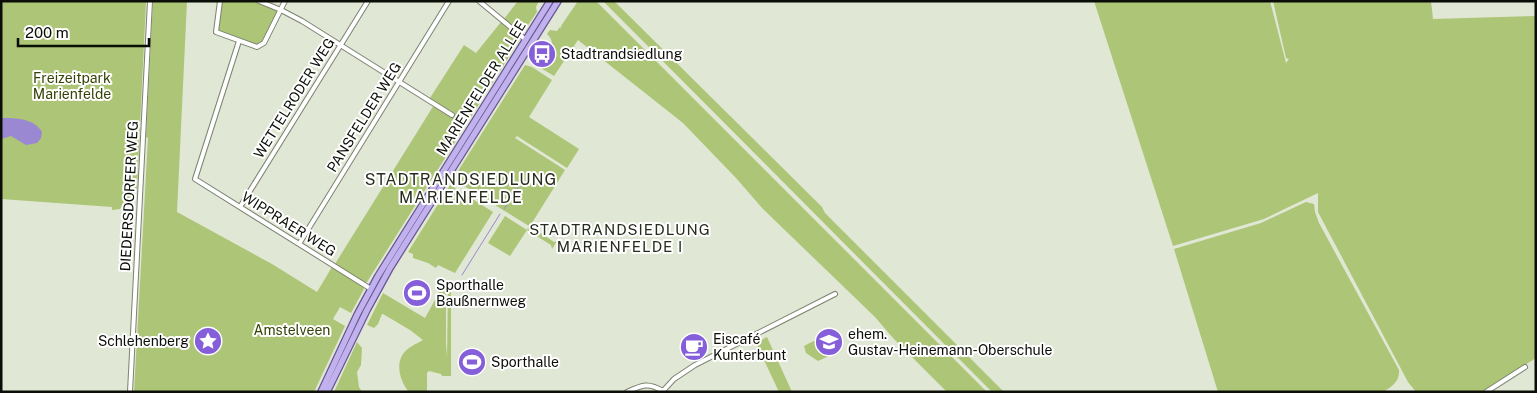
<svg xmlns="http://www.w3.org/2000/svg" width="1537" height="393" font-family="'Public Sans',sans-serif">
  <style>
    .green { fill: #adc576 }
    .water { fill: #9a88d2 }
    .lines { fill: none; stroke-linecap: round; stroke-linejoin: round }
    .stream { stroke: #9a88d2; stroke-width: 1 }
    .minor-casing { stroke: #7c8271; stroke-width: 6 }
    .primary-casing { stroke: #675695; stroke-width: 8 }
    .minor { stroke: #fff; stroke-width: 4 }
    .primary { stroke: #c1b1ed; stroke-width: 5.5 }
    .labels { text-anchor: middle; stroke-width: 4; stroke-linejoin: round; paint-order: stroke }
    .poi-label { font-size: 14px; fill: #0b0d07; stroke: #fff; text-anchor: start }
    .park-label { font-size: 14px; fill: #344205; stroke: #fff }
    .street-label { font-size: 14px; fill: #0b0d07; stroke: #fff }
    .neighbourhood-label { font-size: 15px; letter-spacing: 1px; fill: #272c1d; stroke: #fff }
    .quarter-label { font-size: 16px; letter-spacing: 1px; fill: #272c1d; stroke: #fff }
  </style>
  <rect width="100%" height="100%" fill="#e0e7d4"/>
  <path class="green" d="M1,1L146,2L137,188L120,209L112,210V207L1,199Z
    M153,1H187L177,212L272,264L317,292L332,267L362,286L364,289L351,313L340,307L333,319L345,326L314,392H134L148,138L146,137Z
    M222,1H253L276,10L277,14L262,43L257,45L221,33L218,29Z
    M518,1H539L536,7L537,12L524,31L522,29L520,31L518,30L504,19Z
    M578,1H596L987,392H947L893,338L875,317L763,209L736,178L683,123L578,40L554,76L534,64L535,62L530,59L532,56H542V53C553,51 555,41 547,34L550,30L557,31L560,27L562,28L561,26Z
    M603,1H614L822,207L825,213L1004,392H992Z
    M1094,1H1270L1286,63L1289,59L1286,58L1273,1H1431L1433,19L1536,16V358L1482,392H1416L1408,382L1318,212V193L1264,219L1173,246Z
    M501,22L519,36L520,39L367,282L364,283L335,264L434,105L453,117L454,113L430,98L464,45L476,53Z
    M525,65L532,67L552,80L529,117L579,149L567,168L517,136L515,138L565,170L530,226L554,242L557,241L552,249L551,245L527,230L510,256L488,243L505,216L527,230L529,226L453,179Z
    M450,185L493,212L455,273L438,265L436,268L428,263L413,258V254L408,252Z
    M1306,202L1314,204L1315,212L1319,223L1399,370C1400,381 1392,387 1383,392H1218L1174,249L1261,223Z
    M446,280V343L447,358L448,284H451V376H442L441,374L429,371L427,373V392H409C401,383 395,365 403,354C408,347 416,344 423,340L410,330L383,314H382L378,324L374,328L367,325L383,293L425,318Z
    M829,333L833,343L831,355L818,361L806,353L804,346Z
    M767,337L792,392H779L756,343Z
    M357,342L362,348L361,365L357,372L359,387L362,392H334Z"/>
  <path class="water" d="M1,118C15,118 34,118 42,132L41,138L37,143L26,145L11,136L1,139Z"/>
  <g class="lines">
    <path class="stream" d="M504,209L523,180
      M462,275L500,214"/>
    <defs>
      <path id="minor" d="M220,1L216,32L257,47L264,43L285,1
        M259,1L281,10L302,21L452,115
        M479,1L526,40
        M239,41L195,179L371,289
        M240,207L368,1
        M299,244L449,1
        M130,392L150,1
        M627,392C642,385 648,382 663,391
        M662,392L674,379L695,365L835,294
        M1486,392L1525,367"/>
      <path id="primary" d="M321,392L357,315L378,276L550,1
        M327,392L367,310L390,268L558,1"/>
    </defs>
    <use href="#minor" class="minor-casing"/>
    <use href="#primary" class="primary-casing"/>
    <use href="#minor" class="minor"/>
    <use href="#primary" class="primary"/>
  </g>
  <defs>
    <symbol id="bus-disc" viewBox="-11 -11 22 22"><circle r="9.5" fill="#855fd9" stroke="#fff"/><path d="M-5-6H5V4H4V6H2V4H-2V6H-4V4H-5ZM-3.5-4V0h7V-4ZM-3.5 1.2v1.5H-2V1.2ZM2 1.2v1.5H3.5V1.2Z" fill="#fff"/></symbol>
    <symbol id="stadium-disc" viewBox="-11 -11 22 22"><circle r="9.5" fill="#855fd9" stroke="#fff"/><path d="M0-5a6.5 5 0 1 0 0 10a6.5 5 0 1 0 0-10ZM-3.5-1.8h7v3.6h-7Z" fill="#fff"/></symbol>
    <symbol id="sight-disc" viewBox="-11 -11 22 22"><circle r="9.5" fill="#855fd9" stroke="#fff"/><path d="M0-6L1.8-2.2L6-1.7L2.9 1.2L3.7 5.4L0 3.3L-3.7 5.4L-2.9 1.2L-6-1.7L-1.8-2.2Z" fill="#fff"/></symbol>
    <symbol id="school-disc" viewBox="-11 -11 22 22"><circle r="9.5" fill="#855fd9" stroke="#fff"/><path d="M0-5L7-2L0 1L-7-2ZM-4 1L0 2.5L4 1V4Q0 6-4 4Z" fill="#fff"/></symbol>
    <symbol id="cafe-disc" viewBox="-11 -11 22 22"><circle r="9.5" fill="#855fd9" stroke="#fff"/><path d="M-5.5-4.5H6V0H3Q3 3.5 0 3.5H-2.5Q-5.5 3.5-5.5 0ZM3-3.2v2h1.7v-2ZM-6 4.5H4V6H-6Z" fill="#fff"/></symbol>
  </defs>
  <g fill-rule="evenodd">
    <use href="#bus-disc" x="526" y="38" width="32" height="32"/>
    <use href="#stadium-disc" x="401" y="277" width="32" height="32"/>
    <use href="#sight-disc" x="192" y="325" width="32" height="32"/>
    <use href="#school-disc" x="813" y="326" width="32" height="32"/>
    <use href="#cafe-disc" x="678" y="331" width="32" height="32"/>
    <use href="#stadium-disc" x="456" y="346" width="32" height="32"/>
  </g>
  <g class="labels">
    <g class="poi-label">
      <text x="561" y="59">Stadtrandsiedlung</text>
      <text x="436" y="290">Sporthalle<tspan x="436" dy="16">Baußnernweg</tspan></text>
      <text x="848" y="339">ehem.<tspan x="848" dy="16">Gustav-Heinemann-Oberschule</tspan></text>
      <text x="713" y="344">Eiscafé<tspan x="713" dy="16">Kunterbunt</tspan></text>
      <text x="189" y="346" text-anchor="end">Schlehenberg</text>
      <text x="491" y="367">Sporthalle</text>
    </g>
    <g class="park-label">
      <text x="72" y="83">Freizeitpark<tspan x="72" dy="16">Marienfelde</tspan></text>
      <text x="292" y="335">Amstelveen</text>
    </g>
    <g class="street-label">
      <text transform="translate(481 88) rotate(-58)" y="5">MARIENFELDER ALLEE</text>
      <text transform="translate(294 98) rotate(-58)" y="5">WETTELRODER WEG</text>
      <text transform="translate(364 117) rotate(-58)" y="5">PANSFELDER WEG</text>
      <text transform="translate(129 196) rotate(-87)" y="5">DIEDERSDORFER WEG</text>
      <text transform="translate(289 224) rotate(32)" y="5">WIPPRAER WEG</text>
    </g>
    <g class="neighbourhood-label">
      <text x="620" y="235">STADTRANDSIEDLUNG<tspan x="620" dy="17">MARIENFELDE I</tspan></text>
    </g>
    <g class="quarter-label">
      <text x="461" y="185">STADTRANDSIEDLUNG<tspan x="461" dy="18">MARIENFELDE</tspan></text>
    </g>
  </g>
  <rect width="1537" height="393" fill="none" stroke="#0b0d07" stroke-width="5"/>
  <path d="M18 38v8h131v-8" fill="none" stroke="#0b0d07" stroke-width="2.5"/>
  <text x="25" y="38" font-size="15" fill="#0b0d07" stroke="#ffffff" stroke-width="4" paint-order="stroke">200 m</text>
</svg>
